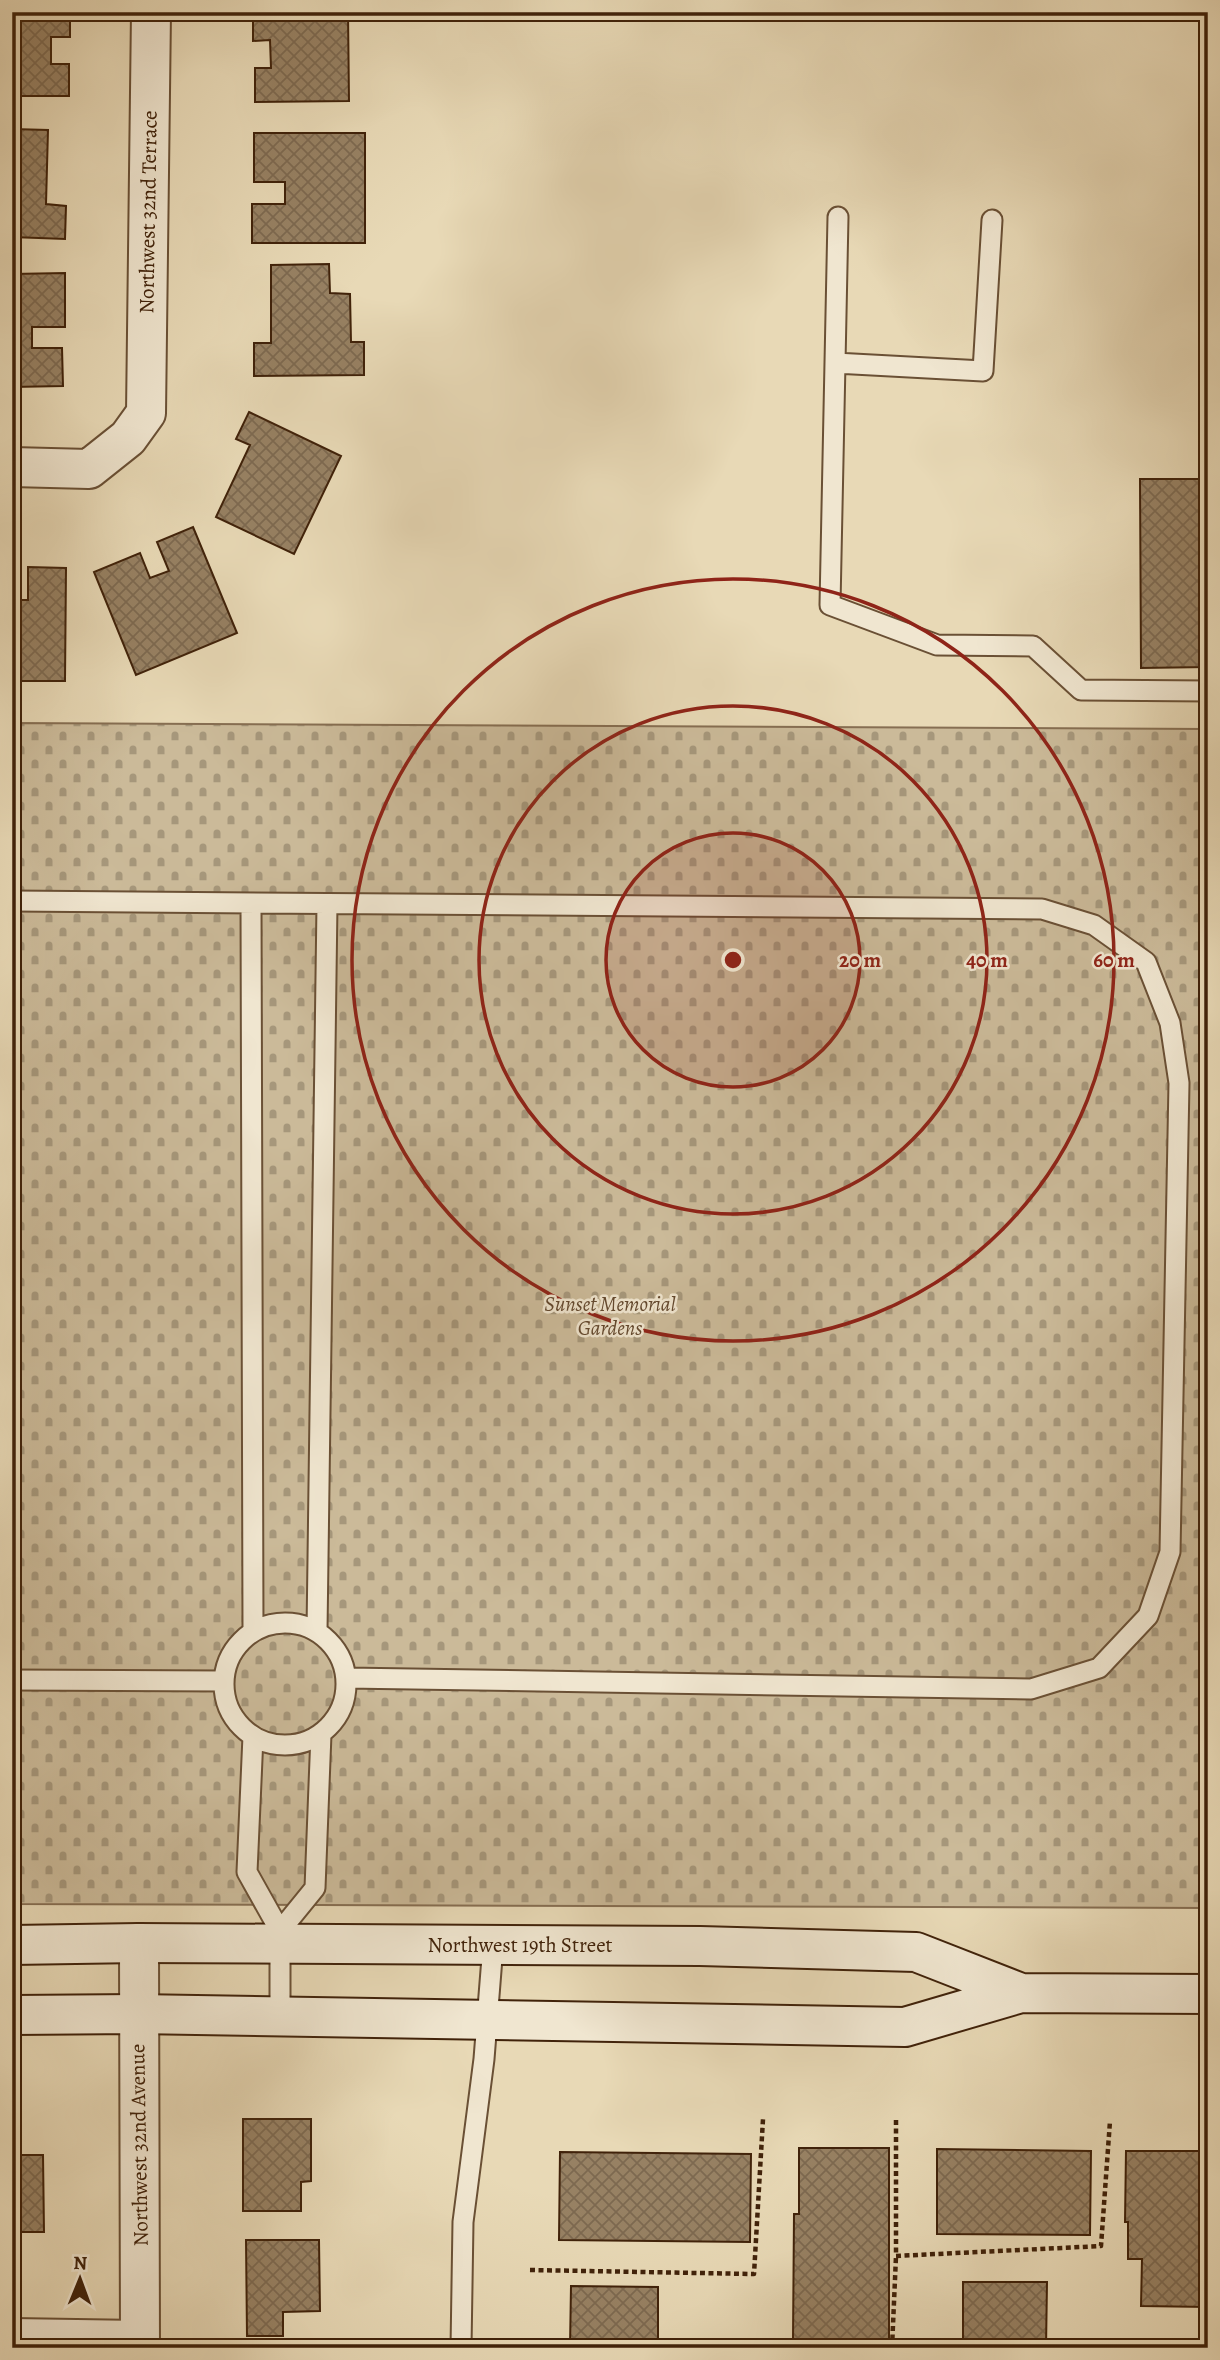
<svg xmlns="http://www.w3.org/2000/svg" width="1220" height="2360" font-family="Alegreya,serif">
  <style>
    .cemetery { fill: url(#cemetery-stones); stroke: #866e52; stroke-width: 2 }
    .building { fill: url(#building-cross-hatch); stroke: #40220a; stroke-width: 2 }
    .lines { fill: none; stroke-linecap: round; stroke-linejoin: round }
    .lane-casing { stroke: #6a5035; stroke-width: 23 }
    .street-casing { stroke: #6a5035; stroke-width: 42 }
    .secondary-casing { stroke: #40220a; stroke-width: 42 }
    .path { stroke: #40220a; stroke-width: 4.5; stroke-dasharray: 5 3.5; stroke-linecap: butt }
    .lane { stroke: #f0e6d0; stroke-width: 19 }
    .street { stroke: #f0e6d0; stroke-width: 38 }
    .secondary { stroke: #f0e6d0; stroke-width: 38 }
    .ring { fill: none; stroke: #8f2418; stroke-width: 3.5 }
    .labels { text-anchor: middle; stroke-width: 5; stroke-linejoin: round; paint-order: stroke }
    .street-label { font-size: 21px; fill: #40220a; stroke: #f0e6d0 }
    .park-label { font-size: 21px; font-style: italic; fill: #63482e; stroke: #f0e6d0 }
    .centre { fill: #8f2418; stroke: #f0e6d0; stroke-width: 3.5 }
    .ring-label { font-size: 21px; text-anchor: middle; font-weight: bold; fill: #8f2418; stroke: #f0e6d0; stroke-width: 5; stroke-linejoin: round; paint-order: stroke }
  </style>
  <defs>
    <pattern id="cemetery-stones" width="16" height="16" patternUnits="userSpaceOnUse" patternTransform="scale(1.75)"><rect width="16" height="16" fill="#cbba99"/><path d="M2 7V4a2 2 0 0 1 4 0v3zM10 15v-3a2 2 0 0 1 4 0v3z" fill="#a6977b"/></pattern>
    <pattern id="building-cross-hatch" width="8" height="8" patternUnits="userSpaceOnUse" patternTransform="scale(1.75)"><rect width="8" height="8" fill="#978163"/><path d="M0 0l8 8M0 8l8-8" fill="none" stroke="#7d6950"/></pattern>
  </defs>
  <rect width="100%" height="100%" fill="#e8d9b6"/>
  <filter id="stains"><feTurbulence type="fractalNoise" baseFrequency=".00286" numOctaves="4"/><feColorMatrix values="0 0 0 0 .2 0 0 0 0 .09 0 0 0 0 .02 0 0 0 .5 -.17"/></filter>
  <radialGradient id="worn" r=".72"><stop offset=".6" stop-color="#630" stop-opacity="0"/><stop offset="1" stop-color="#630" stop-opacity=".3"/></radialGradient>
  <path class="cemetery" d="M12,723L1208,729V1908L12,1904Z"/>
  <path class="building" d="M12,12H70V37H51V64H69V96H12Z
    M253,12H348L349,101L255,102V68H271L270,40L253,41Z
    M12,129L48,130L46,204L66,206L65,239L12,237Z
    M254,133H365V243H252V204H285V182H254Z
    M329,264L330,293L350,294L351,342H364V375L254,376V343H271V265Z
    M65,273V327H32V348H62L63,386L12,387V274Z
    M249,412L341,456L294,554L216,517L250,445L236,439Z
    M1140,479H1208V667L1141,668Z
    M193,527L237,633L136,675L94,572L140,553L150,578L169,571L157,542Z
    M28,567L66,568L65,681H13L12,600H28Z
    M243,2119H311V2181L301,2182V2211H243Z
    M799,2148H889V2341H793L794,2214H799Z
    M937,2149L1091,2151L1090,2235L937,2234Z
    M1126,2151H1208V2307L1141,2306L1142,2259H1128V2222H1125Z
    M560,2152L751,2154L750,2242L559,2240Z
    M12,2155H43L44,2232H12Z
    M246,2240H319L320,2311L283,2312V2336H247Z
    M963,2282H1047L1046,2348H958L963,2347Z
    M571,2286L658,2287V2348H570Z"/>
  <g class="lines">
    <defs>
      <path id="lane" d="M838,217L830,605L937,645L1033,646L1081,690L1208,691
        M835,363L983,371L992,220
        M12,901L1042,909L1094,925L1146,962L1170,1023L1179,1083L1170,1552L1148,1616L1099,1668L1031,1689L347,1678
        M251,903L253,1631
        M224 1684a61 61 0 1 1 122 0a61 61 0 1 1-122 0Z
        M317,1631L327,904
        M12,1680L223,1681
        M253,1736L247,1872L280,1931V2017
        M280,1931L315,1888L321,1734
        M461,2348L463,2222L484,2059L493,1945"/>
      <path id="street" d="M12,467L89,469L128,438L146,413L151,12
        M139,1943L140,2348
        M12,2338L140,2340"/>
      <path id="secondary" d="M12,1945L139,1943L700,1946L916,1952L1021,1993
        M12,2015L137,2014L905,2027L1021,1993L1208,1994"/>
    </defs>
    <use href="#lane" class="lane-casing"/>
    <use href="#street" class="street-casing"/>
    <use href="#secondary" class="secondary-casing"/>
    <path class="path" d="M896,2120V2256L1101,2246L1110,2121
      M530,2270L754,2274L763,2119
      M892,2348L896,2256"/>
    <use href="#lane" class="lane"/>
    <use href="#street" class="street"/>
    <use href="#secondary" class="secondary"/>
  </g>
  <circle cx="733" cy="960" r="127" fill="#8f2418" fill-opacity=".12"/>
  <g class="ring">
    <circle cx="733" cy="960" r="127"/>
    <circle cx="733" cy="960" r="254"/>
    <circle cx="733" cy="960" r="381"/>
  </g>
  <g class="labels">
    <g class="street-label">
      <text transform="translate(148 212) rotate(-89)" y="7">Northwest 32nd Terrace</text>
      <text x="520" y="1952">Northwest 19th Street</text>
      <text transform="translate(139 2145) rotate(-91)" y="7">Northwest 32nd Avenue</text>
    </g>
    <g class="park-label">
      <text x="610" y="1311">Sunset Memorial<tspan x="610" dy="24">Gardens</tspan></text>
    </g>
  </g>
  <circle cx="733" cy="960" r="10" class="centre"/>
  <g class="ring-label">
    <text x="860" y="967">20 m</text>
    <text x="987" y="967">40 m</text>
    <text x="1114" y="967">60 m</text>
  </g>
  <rect width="1220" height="2360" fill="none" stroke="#e8d9b6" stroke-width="42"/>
  <rect x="14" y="14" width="1192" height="2332" fill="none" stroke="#40220a" stroke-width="3.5"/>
  <rect x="21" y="21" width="1178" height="2318" fill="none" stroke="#40220a" stroke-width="2"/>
  <g transform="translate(80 2279) rotate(1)" stroke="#f0e6d0" stroke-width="5" paint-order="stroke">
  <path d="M0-5L12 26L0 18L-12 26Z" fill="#40220a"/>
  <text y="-10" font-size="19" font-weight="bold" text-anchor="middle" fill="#40220a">N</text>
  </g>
  <rect width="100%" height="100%" filter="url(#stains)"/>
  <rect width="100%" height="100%" fill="url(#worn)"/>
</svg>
